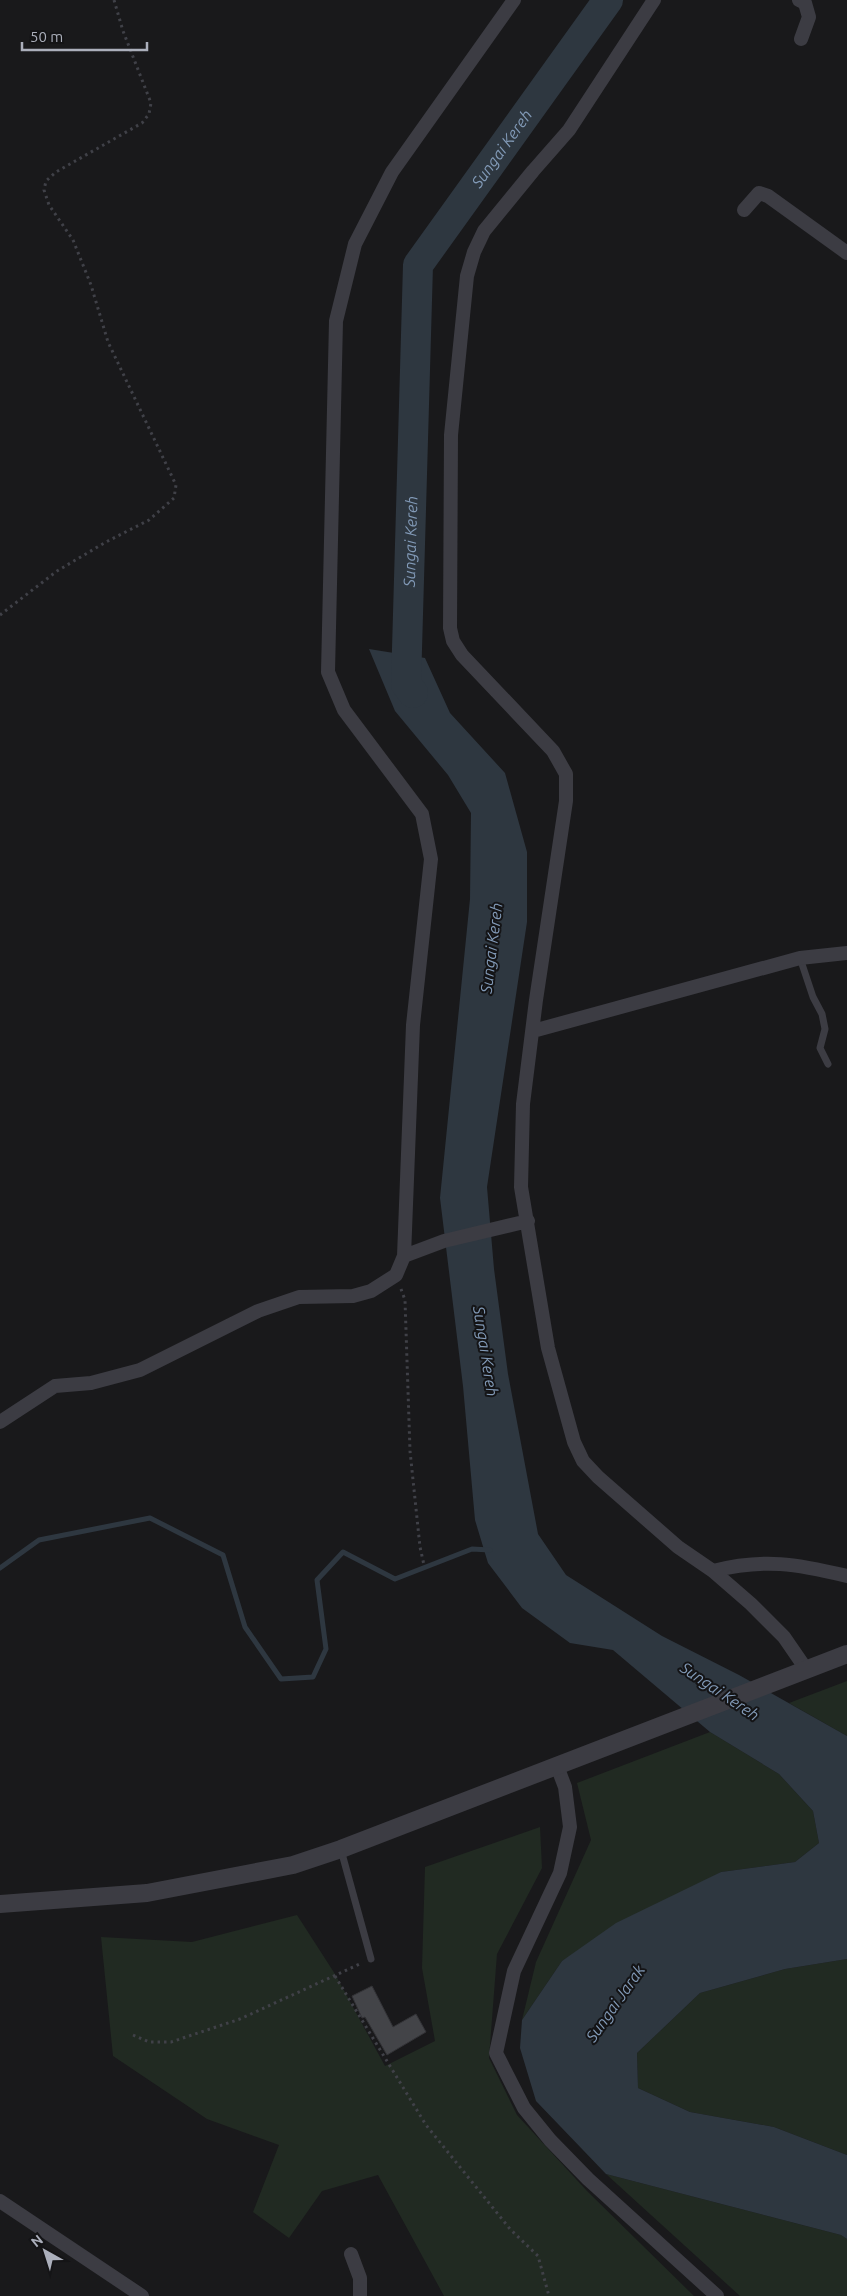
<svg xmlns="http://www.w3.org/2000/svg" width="847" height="2296" font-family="Ubuntu,sans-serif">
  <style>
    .green { fill: #212a22 }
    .water { fill: #2e3740 }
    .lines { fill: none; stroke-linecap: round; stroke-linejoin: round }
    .stream { stroke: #2e3740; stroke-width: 5 }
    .river { stroke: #2e3740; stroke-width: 30 }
    .building { fill: #434448; stroke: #333337 }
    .path { stroke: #404148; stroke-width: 3; stroke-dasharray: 2.5 4; stroke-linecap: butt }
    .service { stroke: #3c3c43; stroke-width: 7 }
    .minor { stroke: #3c3c43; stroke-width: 14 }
    .tertiary { stroke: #3c3c43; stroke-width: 18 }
    .labels { text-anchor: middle; stroke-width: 4; stroke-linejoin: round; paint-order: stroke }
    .water-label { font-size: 16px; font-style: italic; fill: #829ab7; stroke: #141416 }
  </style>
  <rect width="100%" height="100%" fill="#19191b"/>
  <path class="green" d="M847,1681V1736L789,1703Z
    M710,1732L779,1774L813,1811L819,1843L795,1862L721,1872L562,1961L522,2020L536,1962L591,1840L577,1783Z
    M540,1827L542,1868L497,1954L489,2058L517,2115L587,2191L694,2296H444L378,2175L322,2191L289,2238L253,2212L279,2145L207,2119L113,2056L101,1937L192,1942L297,1915L335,1974L385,2066L435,2041L422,1968L425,1867Z
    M847,1959V2155L774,2127L690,2112L638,2088L637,2053L700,1993L785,1969Z
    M606,2174L841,2235L847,2239V2296H740Z"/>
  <path class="water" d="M369,649L425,658L450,713L505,773L527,852V922L487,1187L494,1269L508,1374L538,1534L566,1575L662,1636L739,1675L847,1736V1959L785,1969L700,1993L637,2053L638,2088L690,2112L774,2127L847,2155V2239L841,2235L606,2174L536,2101L520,2048L522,2020L562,1961L616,1923L721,1872L795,1862L819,1843L813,1811L779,1774L710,1732L613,1650L570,1643L522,1608L488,1563L475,1520L463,1386L440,1198L470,899L471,813L448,775L395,711Z"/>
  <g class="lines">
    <path class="stream" d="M0,1568L39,1540L150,1518L223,1555L245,1627L281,1679L313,1677L326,1649L317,1580L343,1552L395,1579L472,1549L490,1550"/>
    <path class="river" id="s1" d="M413,693L406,684L418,265L608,0"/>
  </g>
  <path class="building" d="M372,1986L393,2027L416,2014L426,2032L387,2055L365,2017L362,2018L352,1996Z"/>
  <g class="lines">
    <path class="path" d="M0,615L57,571L106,542L149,520L174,498L176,485L108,342L91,285L73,240L49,205L44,190L46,181L56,172L142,123L149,114L151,103L123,31L114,0
      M401,1289L405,1300L410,1451L420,1547L424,1565
      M335,1976L426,2125L510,2229L538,2256L549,2296
      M133,2035L149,2042H171L240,2019L362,1963"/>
    <path class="service" d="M800,958L813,997L822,1014L825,1029L820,1048L828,1064
      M341,1850L371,1959"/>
    <path class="minor" d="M654,0L569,130L533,171L484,231L474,252L467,276L451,435L450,628L453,641L462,655L553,751L566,774V801L536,1000L523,1104L521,1187L548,1348L574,1442L583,1461L598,1477L678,1547L713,1571L751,1604L784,1637L806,1669
      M799,0L805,3L809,17L801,39
      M744,210L759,193L768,196L847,253
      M533,1031L800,958L847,953
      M404,1256L444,1241L528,1221
      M0,1422L55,1386L91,1383L140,1370L258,1311L299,1297L353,1296L371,1291L396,1275L404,1256L413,1025L431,859L422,814L344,710L328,672L336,321L355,244L392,172L514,0
      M713,1571C764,1558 797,1564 847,1576
      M557,1766L565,1787L570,1827L560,1873L514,1971L496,2053L524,2108L550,2140L588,2179L717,2296
      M0,2201L142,2296
      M351,2254L360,2278V2296"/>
    <path class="tertiary" d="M0,1904L147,1893L293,1865L341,1849L847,1654"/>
  </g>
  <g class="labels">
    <g class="water-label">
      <text dy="6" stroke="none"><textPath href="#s1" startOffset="574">Sungai Kereh</textPath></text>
      <text dy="6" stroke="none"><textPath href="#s1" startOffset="154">Sungai Kereh</textPath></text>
      <text transform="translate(491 948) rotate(-83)" y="6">Sungai Kereh</text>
      <text transform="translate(486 1351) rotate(81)" y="6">Sungai Kereh</text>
      <text transform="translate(720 1691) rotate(34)" y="6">Sungai Kereh</text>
      <text transform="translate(615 2003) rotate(-55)" y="6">Sungai Jarak</text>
    </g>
  </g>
  <g transform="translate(45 2251) rotate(321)" stroke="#141416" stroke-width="4" paint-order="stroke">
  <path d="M0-4L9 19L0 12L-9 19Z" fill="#abafbb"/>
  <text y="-8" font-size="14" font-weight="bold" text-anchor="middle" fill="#abafbb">N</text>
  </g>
  <path d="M22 42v8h125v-8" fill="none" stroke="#abafbb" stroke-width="2.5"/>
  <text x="30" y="42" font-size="15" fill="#abafbb" stroke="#141416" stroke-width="4" paint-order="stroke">50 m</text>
</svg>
